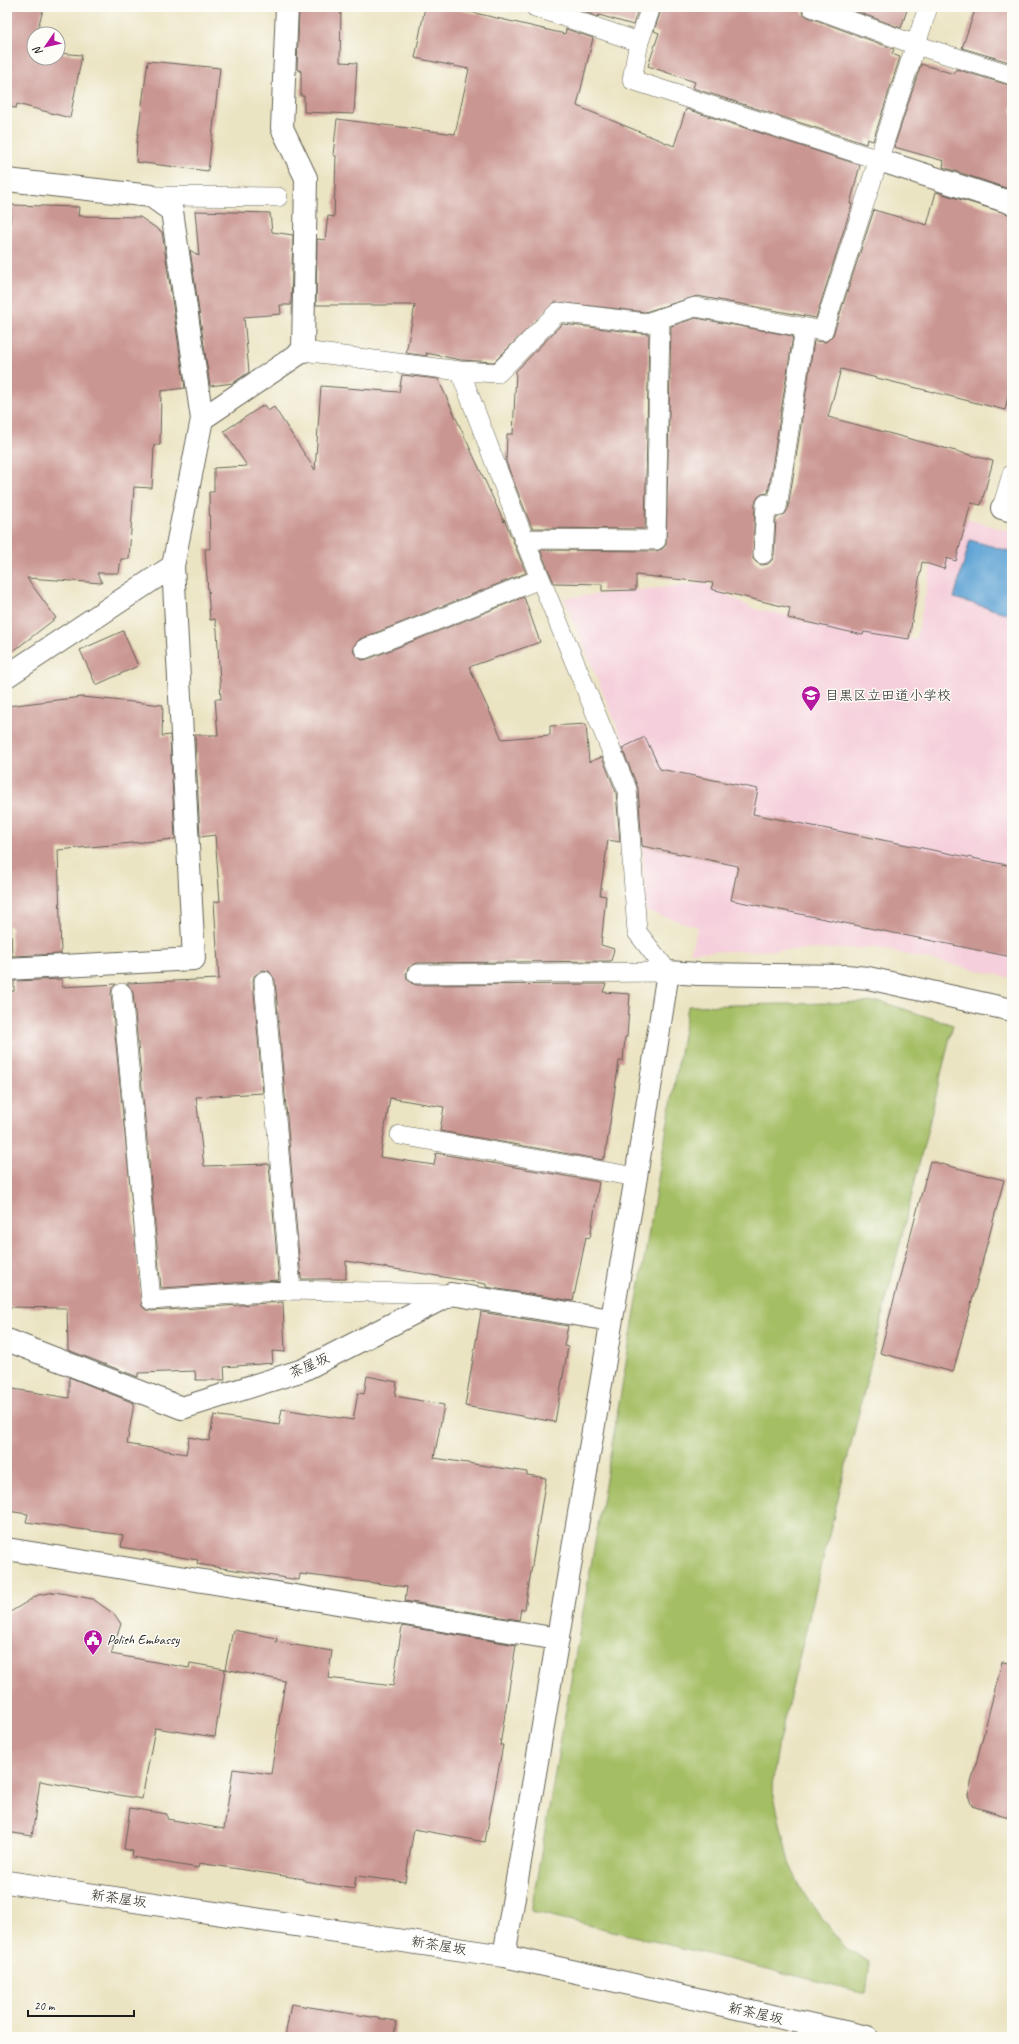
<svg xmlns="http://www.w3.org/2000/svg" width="1019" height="2044" font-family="Caveat,'Klee One',sans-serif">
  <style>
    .built { fill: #f5cfdb }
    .green { fill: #a4be64; stroke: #606d40 }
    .water { fill: #61a4d5; stroke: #3e6078 }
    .building { fill: #ca9692 }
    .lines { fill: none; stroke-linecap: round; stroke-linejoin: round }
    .lane-casing { stroke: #646256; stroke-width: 20 }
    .street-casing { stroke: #646256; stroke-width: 24 }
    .secondary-casing { stroke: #646256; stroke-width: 24 }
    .lane { stroke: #fff; stroke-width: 19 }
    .street { stroke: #fff; stroke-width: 22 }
    .secondary { stroke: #fff; stroke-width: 22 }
    .labels { text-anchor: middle; stroke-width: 3; stroke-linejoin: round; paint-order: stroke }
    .poi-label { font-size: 14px; fill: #1c1c1c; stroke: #fdfcf7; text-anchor: start }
    .street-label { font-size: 14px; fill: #1c1c1c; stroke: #fdfcf7 }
  </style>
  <rect width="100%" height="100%" fill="#fdfcf7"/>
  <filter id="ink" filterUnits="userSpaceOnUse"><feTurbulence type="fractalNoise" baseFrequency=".025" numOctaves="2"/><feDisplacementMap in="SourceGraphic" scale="8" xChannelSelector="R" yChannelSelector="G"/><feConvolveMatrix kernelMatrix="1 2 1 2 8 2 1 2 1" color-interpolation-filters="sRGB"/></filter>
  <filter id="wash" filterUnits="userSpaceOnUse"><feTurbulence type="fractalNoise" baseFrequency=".012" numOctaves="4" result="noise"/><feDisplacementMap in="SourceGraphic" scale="16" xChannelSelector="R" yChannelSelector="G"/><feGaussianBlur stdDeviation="0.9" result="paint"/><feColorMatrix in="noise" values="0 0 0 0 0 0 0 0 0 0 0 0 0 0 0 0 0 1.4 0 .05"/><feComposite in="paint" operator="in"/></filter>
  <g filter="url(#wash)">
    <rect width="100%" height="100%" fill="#ebe4c3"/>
    <path class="built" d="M967,519L1012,532V978L877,948L690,952L698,927L645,911L641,785L564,598L705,583L754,609L916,640L938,532Z"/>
    <path class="green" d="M882,1002L953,1025L779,1741L772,1787L789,1863L802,1890L819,1915L846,1948L870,1962L866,1993L531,1911L688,1006Z"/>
    <path class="water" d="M970,540L1012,552V615L954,598Z"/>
    <g id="blocks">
      <path class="building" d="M7,7H44L36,34H34L32,51H34V58H58V53L82,55L70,118L17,104L16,108L7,107Z
        M299,7H341L340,62L357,63L354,114L304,112V96H301V71L297,69Z
        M425,7H442L475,13L565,34L566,29L593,38L577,106L674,146L686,109L860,165L850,204H852L816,318L697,296L645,312L555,302L494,362L461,360L426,353L427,356L406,353L415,305H316L317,239L325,240L328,216L334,217L336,156L333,155L337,119L455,134L469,69L415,58Z
        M572,7H639L633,25L599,15L598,17Z
        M662,7H801L803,14L808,17L894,49L892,54L900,57L873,141L867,139L866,144L693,88L695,82L648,66L659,33L654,31Z
        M844,7H908L901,28Z
        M976,7H1012V63L962,48Z
        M148,61L220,68L208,171L136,162L137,141Z
        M921,64L954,74L956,69L1012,86V190L943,167L944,161L894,147Z
        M936,192L1012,215V378L1005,410L841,369L828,417L993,461L981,505L971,503L956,561L947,558L944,569L922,562L909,639L864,632L863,635L788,618L790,608L711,589L713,583L636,575V590L602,591V584L554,583L540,550L656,551L662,549L666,545L671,326L696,318L793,336L768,493L762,494L758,497L755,503L753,559L757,563L762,565L768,564L772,560L774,555L776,518L785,514L788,509L814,341L826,342L833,335L874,210L927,225Z
        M11,205L79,207L78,216L140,217L162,232L185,388L161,391L160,445H154L152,488L134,487L129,559H121L119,573H97L102,583L27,578L56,618L7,656V252H9Z
        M195,211L270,213L272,232L293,235L291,305H280L281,314L244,317L249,372L233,383L210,386L190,250L199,256Z
        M562,324L649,334L645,529L532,528L506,462L507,434H513L516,371Z
        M402,375L438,379L504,522V519L526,573L360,639L353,647L354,653L362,660L368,659L524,597L540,642L469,667L502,739L550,735V726L586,724L589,762L602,757L616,792L620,842L608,840L600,895L606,896L601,945L614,949L611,961L417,963L408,968L406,974L407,979L411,983L417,985L606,984L603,992L630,994L627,1037H625L623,1061H619L605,1157H603V1160L440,1131L444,1107L390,1098L380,1157L434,1165L436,1153L599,1182L590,1238L586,1237L573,1301L486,1287V1284L346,1261V1279H301L275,980L269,971L263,970L254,976L253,982L263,1093L196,1097L204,1166L269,1164L279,1280L161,1288L133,992L127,983L219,979L214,902L220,901L215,835L200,837L195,735H218L215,699H221L217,630L215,619L210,620L208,592H210H208L205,549H210L209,492H214V468L247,466L224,431L264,405L268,411L274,407L315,470L321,386L399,392Z
        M123,631L138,666L96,685L80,650Z
        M82,697L163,705L162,736L170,735L175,839L58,850L61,954L12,956L11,927L7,926V706Z
        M645,737L660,769L758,789L753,814L1012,866V957L731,900L738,866L642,846L638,788L622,748Z
        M62,979V987L116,984L112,988L111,994L142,1306L146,1310L152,1311L283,1302L285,1352L272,1351L273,1363L224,1367L225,1380H196L195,1371L138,1373V1377L68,1350L67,1308L7,1307V992L14,991V981Z
        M930,1161L1004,1180L953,1372L880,1353Z
        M481,1312L568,1326L564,1346L568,1347L555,1422L465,1406Z
        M367,1376L397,1382L395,1396L444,1405L434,1458L527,1472V1475L546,1478L525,1609H521L519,1620L405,1601L407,1587L300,1574L299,1580L197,1564L198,1560L121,1547L123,1535L26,1522L28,1514L7,1511V1388L69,1398V1377L134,1403L127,1444L186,1454L189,1437L209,1441L214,1415L279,1425L282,1409L353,1420L358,1393L364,1394Z
        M55,1592L93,1599L115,1615L121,1624L111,1654L189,1668L190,1663L225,1669L215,1737L155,1728L142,1799L40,1781L32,1836L7,1832V1614L38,1595Z
        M402,1626L516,1645L500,1745H503L485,1842L414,1829L405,1882L356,1876L354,1889L304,1881V1879L199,1863L198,1868L132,1857L133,1851L124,1849L130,1808L167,1814V1819L224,1829L233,1769L271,1774L285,1681L225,1669L233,1630L277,1638L276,1642L332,1651L328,1678L393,1686Z
        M1002,1662L1012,1663V1818L972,1806L968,1795Z
        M291,2004L396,2021L394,2037H285Z"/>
    </g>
  </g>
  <g filter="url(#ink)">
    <use href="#blocks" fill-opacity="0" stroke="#646256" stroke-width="1"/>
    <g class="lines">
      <defs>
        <path id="lane" d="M535,7L639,42
          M651,7L639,42L632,80L879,160
          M812,7L916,45L1012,75
          M151,196L278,197
          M303,351L460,371L498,373L558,312L646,323L695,307L823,331L928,7
          M460,371L524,539L627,789L637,932L668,972
          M1002,508L1012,474
          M524,539L656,540L660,318
          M763,554L766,504L777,507L805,328
          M364,649L540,579
          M417,974L668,972
          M264,981L291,1290
          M122,993L151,1300L291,1290L451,1294
          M400,1135L636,1177"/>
        <path id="street" d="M879,160L1012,203
          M7,180L151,196L172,211L202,419L173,566L7,676
          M202,419L303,351L306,178L282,128L287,7
          M1002,508L1012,511
          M7,969L194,959L173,566
          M7,1340L182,1408L303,1370L451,1294L611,1320
          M7,1549L558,1639
          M504,1956L636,1177L668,972L698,974L846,976L868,978L1012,1010"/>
        <path id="secondary" d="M7,1882L504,1956L867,2037"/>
      </defs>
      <use href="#lane" class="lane-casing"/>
      <use href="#street" class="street-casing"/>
      <use href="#secondary" class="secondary-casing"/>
      <use href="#lane" class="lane"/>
      <use href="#street" class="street"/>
      <use href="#secondary" class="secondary"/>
    </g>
  </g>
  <defs>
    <symbol id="school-pin" viewBox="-11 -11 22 30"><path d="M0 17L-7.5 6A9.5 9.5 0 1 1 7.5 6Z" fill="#b5179e" stroke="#fdfcf7"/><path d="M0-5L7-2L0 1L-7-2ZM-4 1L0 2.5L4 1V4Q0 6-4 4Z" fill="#fff"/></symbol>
    <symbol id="civic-pin" viewBox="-11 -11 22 30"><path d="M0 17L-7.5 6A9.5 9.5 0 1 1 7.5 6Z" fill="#b5179e" stroke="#fdfcf7"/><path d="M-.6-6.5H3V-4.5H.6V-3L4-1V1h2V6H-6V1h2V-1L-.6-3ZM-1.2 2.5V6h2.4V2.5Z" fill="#fff"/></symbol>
  </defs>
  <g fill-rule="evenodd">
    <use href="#school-pin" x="800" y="684" width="22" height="30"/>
    <use href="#civic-pin" x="82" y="1628" width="22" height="30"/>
  </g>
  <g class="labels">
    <g class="poi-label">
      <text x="825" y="700">目黒区立田道小学校</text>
      <text x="107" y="1644">Polish Embassy</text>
    </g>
    <g class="street-label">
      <text transform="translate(309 1365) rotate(-24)" y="5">茶屋坂</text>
      <text transform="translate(119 1898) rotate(8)" y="5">新茶屋坂</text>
      <text transform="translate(439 1945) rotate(9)" y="5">新茶屋坂</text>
      <text transform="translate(756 2013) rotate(13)" y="5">新茶屋坂</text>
    </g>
  </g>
  <rect width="1019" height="2044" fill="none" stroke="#fdfcf7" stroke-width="24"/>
  <g transform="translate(46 46) rotate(236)"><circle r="19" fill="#fdfcf7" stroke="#a3a29f"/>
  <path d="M0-3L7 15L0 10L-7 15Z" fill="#b5179e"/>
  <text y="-6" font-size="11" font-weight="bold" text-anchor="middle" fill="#1c1c1c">N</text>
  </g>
  <path d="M28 2010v6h106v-6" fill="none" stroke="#1c1c1c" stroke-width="2"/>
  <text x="34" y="2010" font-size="12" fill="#1c1c1c" stroke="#fdfcf7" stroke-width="3" paint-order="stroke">20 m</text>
</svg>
